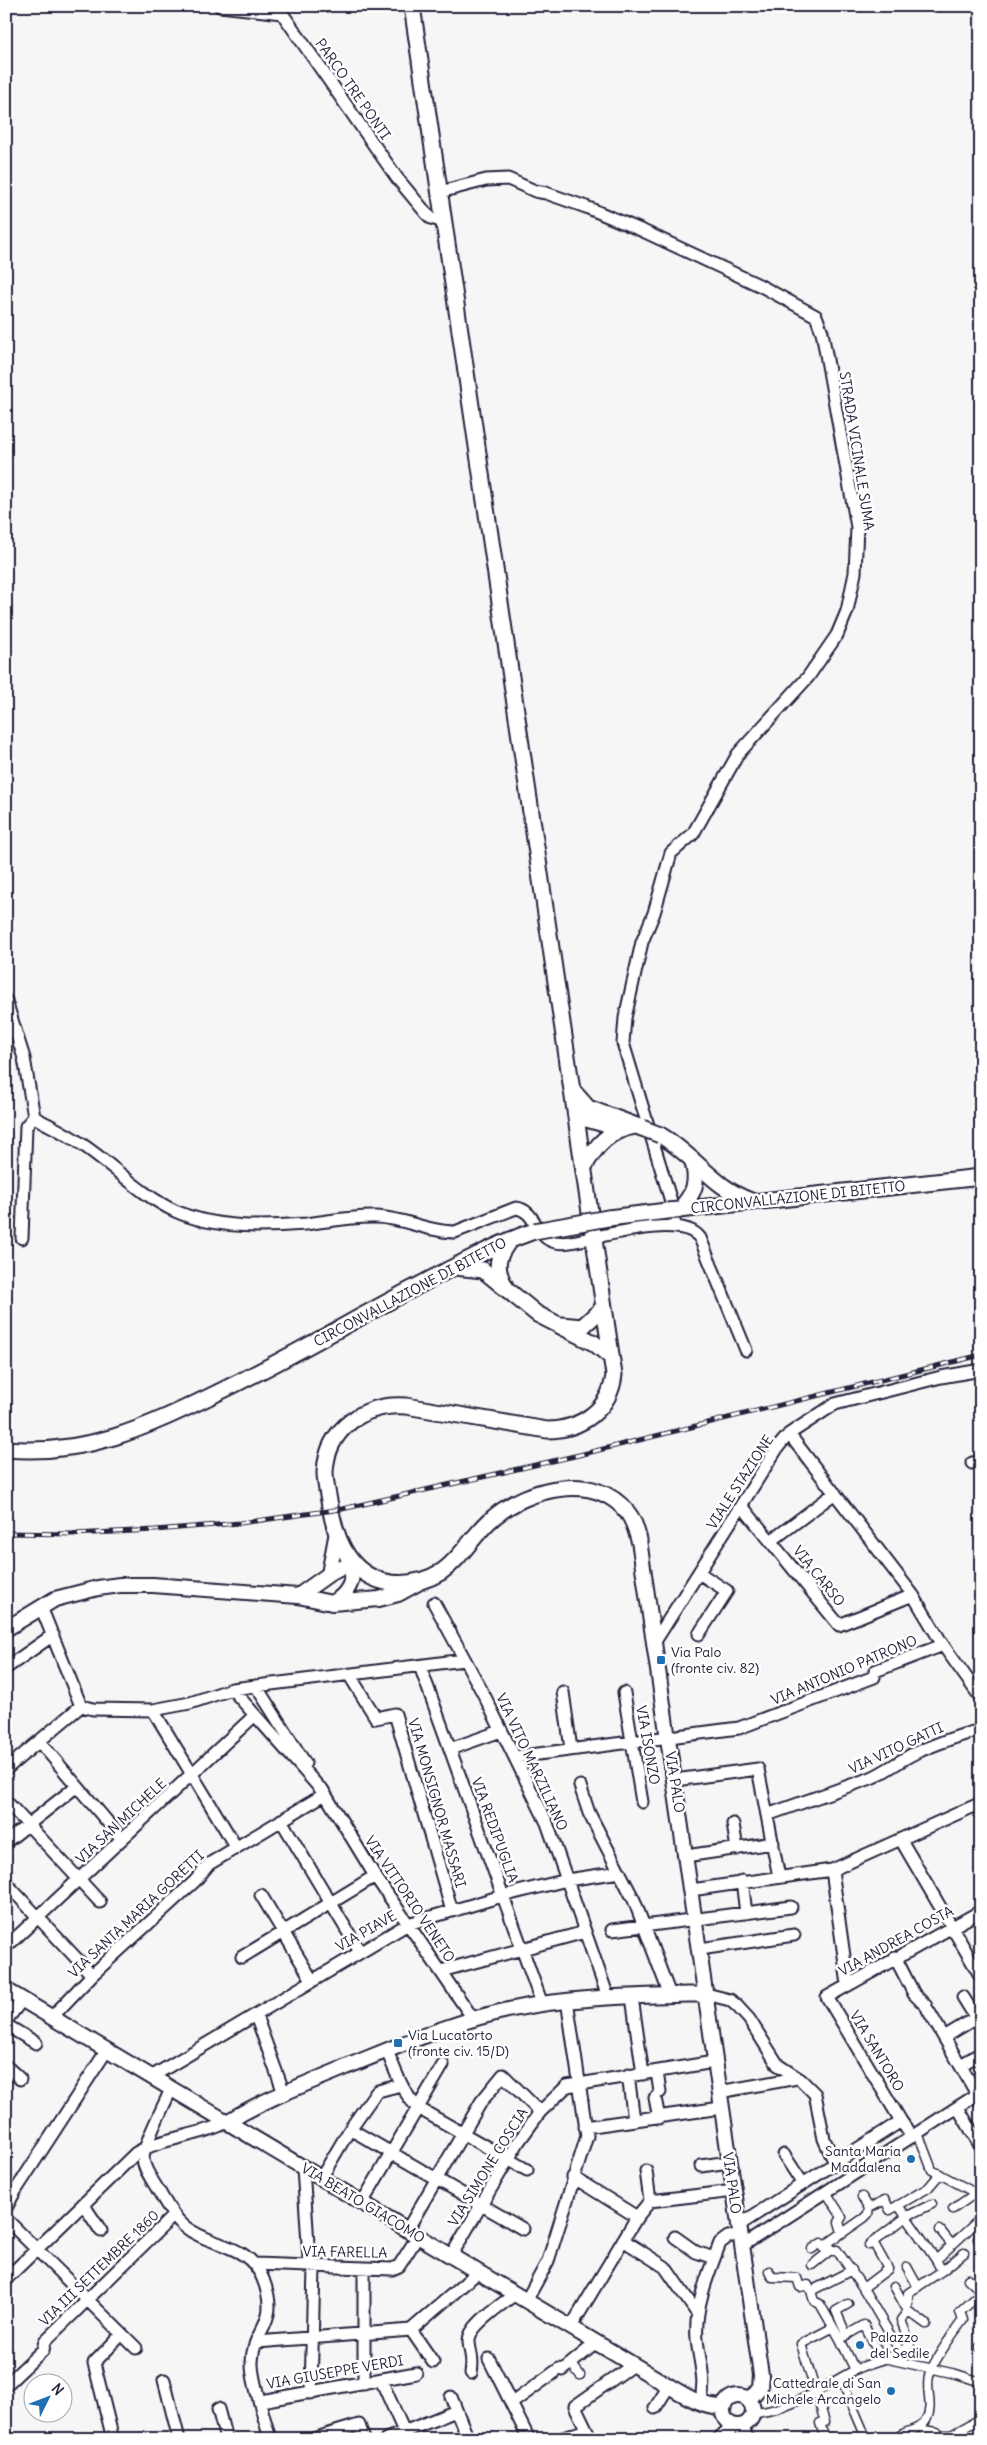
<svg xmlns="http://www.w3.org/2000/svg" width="987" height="2445" font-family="Delius,sans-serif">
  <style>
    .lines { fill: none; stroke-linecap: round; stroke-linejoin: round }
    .pedestrian-casing { stroke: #22223b; stroke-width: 11 }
    .minor-casing { stroke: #22223b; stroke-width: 15 }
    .tertiary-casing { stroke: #22223b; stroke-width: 18 }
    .secondary-casing { stroke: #22223b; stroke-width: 19 }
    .pedestrian { stroke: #fff; stroke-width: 8 }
    .minor { stroke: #fff; stroke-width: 11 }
    .tertiary { stroke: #fff; stroke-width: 14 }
    .secondary { stroke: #fff; stroke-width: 15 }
    .rail-casing { stroke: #22223b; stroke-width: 5 }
    .rail { stroke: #fff; stroke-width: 3; stroke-dasharray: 9; stroke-linecap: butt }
    .secondary-bridge-casing { stroke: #22223b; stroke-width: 19; stroke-linecap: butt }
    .secondary-bridge { stroke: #fff; stroke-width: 15 }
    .poi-dot { fill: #1f6fb2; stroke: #fff; stroke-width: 2 }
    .labels { text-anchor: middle; stroke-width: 5; stroke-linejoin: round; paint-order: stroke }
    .street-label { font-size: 14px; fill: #22223b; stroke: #fff }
    .poi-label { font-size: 14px; fill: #22223b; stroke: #fff; text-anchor: start }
  </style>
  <rect width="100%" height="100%" fill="#f6f6f7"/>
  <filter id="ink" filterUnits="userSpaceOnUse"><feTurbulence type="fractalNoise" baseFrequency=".02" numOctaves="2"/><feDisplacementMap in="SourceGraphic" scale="10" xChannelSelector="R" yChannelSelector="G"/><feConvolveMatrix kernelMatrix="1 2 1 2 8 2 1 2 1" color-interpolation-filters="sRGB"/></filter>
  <g filter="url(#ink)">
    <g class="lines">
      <defs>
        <path id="pedestrian" d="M918,2133L932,2170L981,2196
          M826,2192L842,2217L839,2222L842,2232
          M862,2197L869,2208
          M898,2205L936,2260L942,2271L908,2293V2298
          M953,2209L976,2193
          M907,2216L932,2204
          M940,2230L952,2245
          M978,2239L981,2237
          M869,2245L905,2218
          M812,2249L821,2243L823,2247
          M936,2260L981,2218
          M812,2265L827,2253L823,2247L828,2243
          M907,2267L918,2287
          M852,2270L811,2291L814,2301L820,2304L840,2339L855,2370
          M769,2271L772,2277L797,2278L800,2287L808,2285L811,2291
          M942,2271L964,2253
          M968,2279L981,2291
          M894,2286L905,2306
          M863,2288L888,2269L873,2242
          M908,2311L926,2324
          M847,2336L836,2311L848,2304
          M840,2339L864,2325L882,2360
          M980,2347L981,2348
          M901,2353L863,2288L837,2250L832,2251L828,2243L864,2218L868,2214L869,2208L885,2200L890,2210L928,2188L940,2174
          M888,2359L956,2374L981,2382
          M571,2363L580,2375
          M841,2379L865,2435
          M754,2413C793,2410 822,2387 855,2370C875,2360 894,2360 910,2344L901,2320L908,2311L905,2306L908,2303
          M921,2426L924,2430L937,2432
          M945,2435H951L980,2419
          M825,2439L820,2423L825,2422L801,2344L832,2328
          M895,2439C903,2430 918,2432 925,2422C935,2406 925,2392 929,2376C932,2363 954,2332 963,2320L960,2312L981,2293"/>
        <path id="minor" d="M220,6L282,13L397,178L426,213L431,218L444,222
          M440,192L486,180L508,179L535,191L546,193L586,207L643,231L761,286L816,316L822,332L857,527L855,573L847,611L837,635L808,677L738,754L693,834L671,853L654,913L642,942L625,1018L623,1043L670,1198L675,1226
          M6,1001L24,1058L34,1117C50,1126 68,1134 83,1145C114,1166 141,1195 175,1211C215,1229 263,1227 306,1224C330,1221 353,1216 377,1217C404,1218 428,1232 455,1232L516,1208C541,1211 532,1248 570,1242C599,1238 681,1212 700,1238L746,1350
          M22,1238L26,1126L34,1117
          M789,1434L913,1595
          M972,1463L981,1461
          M741,1505L839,1625L913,1595L943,1645L981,1698
          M771,1541L835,1493
          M434,1603L484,1695L547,1823L608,1997
          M41,1607L81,1706
          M699,1634L727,1591L699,1573
          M654,1643L778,1447L789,1434L835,1404L941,1377L981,1370
          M420,1666L542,2004
          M6,1668L53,1635
          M350,1676L376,1718L395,1714L452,1911
          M256,1686L305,1763
          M563,1692L571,1749
          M624,1693L642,1802
          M81,1706L93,1709L153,1710L190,1703L232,1689L464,1660
          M153,1710L236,1847
          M39,1741L122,1839
          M450,1749L501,1731
          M515,1757L739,1728L874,1677L875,1671L943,1645
          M6,1769L81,1706
          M675,1780L758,1769L779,1877
          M580,1786L589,1813L634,1900L670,1995
          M322,1789L375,1876L474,2020
          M6,1801L100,1902
          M767,1815L871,1778C887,1771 900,1760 915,1753C936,1744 959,1735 981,1730
          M281,1820L360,1952
          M733,1824L737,1849
          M901,1840L981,1977
          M6,1842L77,1786
          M686,1856L773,1843
          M832,1870L848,1985
          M742,1881L746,1913
          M6,1883L92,1975
          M691,1890L832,1870L981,1803
          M261,1895L312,1980
          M612,1930L791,1907
          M6,1947L255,1715
          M700,1949L794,1935
          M242,1957L375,1876
          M895,1957L914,1994L926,2006
          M441,1971L585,1932
          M706,1994L730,2000L737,2006L749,2019L778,2065L801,2080L815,2094L824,2139L835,2163
          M632,1997L643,2074
          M963,1997L981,2026
          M928,2010L977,2094
          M256,2016L284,2093
          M52,2017L92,1975L195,1881L209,1864L325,1794L232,1689
          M6,2021L22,2000
          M6,2025L36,2043
          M944,2037L981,2015
          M387,2051C396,2072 402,2092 418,2108L527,2170
          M961,2065L981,2053
          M6,2066L20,2079
          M657,2072L660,2092
          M628,2075L634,2120
          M151,2077L408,1924L502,1896L567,1880L620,1872
          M171,2089C165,2104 143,2145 143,2159C144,2170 153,2181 158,2190C166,2203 172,2216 184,2226C211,2248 248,2242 263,2279C281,2325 253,2326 252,2362C251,2379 265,2419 270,2439
          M719,2092L797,2078
          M655,2098L659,2118
          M958,2108L981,2147
          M901,2121L827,1997L981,1911
          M585,2127L721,2108
          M350,2129L523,2229
          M784,2155L803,2184
          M701,2166L729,2162
          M303,2168L309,2259L314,2267L311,2393
          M646,2171L650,2201
          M573,2177L637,2217
          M321,2178L350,2129L374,2095L378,2091L401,2085
          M650,2201L734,2191
          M362,2203L443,2065
          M83,2204L101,2231
          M6,2208L14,2193L107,2050
          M6,2219L136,2348
          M739,2225L901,2121L912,2137
          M407,2230L481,2102L503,2075L540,2112
          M675,2237L696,2252L714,2258
          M623,2240L665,2267L697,2313
          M742,2246L981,2092
          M451,2256L519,2141L540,2112L567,2086L714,2062
          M255,2264L392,2269L399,2266L418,2236
          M364,2268V2383
          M6,2279L136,2153C163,2137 198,2137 227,2122
          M526,2301L548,2261L587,2136L567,2000
          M571,2327L637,2217L650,2201
          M411,2330L478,2272
          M411,2330L433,2362
          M257,2342L411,2330
          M489,2359L529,2439
          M471,2373C474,2356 470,2356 469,2342C467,2326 503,2304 515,2294
          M164,2380L179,2439
          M381,2380L407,2438
          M6,2385L43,2350L45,2341L173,2216
          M451,2397L468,2439
          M261,2401L416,2373
          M512,2403L559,2369L563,2370L596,2343
          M700,2403C707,2380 699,2361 697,2339C694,2307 709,2272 720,2243L728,2237L740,2234
          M655,2408L669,2386
          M218,2409L226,2439
          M113,2439L94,2363L122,2334
          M313,2439L359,2425L364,2439
          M386,2439L456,2411
          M560,2439L586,2430
          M591,2439L575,2406L633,2365"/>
        <path id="tertiary" d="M639,1540L761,2375L760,2387L749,2400
          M329,1574L352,1563C354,1581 349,1594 332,1603
          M298,1596L329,1574L336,1537
          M6,1629L55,1599L98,1588L120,1585H153L298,1596L332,1603L379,1599L398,1594L418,1583
          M6,1990L669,2386C686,2396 703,2407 723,2407
          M227,2122C266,2098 309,2083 351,2065C403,2044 458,2020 513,2009C576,1996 642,1996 706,1994
          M723 2411a15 15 0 1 1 30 0a15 15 0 1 1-30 0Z
          M741,2426L746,2439
          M720,2439L728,2432L731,2425"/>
        <path id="secondary" d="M412,6L614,1375C610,1410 580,1430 547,1430L406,1406C365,1403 327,1428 325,1472C325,1483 328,1495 330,1506C336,1541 350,1577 391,1583C408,1585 426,1581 441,1572C462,1558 474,1533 494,1517C528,1488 595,1471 627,1512C634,1520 636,1530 639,1540
          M573,1091L588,1108L642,1128
          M576,1116L615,1127
          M660,1135C693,1154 715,1189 751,1201
          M584,1167C596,1145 609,1130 635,1126
          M679,1210L981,1177
          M679,1210C695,1193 699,1182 692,1159
          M608,1218L667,1211
          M455,1267L483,1270L537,1314L594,1343L611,1357
          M505,1286C494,1267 497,1256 510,1240
          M561,1325L582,1327L604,1307
          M6,1449C86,1456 145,1428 215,1394C282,1362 346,1324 412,1289C452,1268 491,1246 534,1231"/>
      </defs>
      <use href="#pedestrian" class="pedestrian-casing"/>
      <use href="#minor" class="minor-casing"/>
      <use href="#tertiary" class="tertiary-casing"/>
      <use href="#secondary" class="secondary-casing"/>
      <use href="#pedestrian" class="pedestrian"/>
      <use href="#minor" class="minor"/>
      <use href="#tertiary" class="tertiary"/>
      <use href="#secondary" class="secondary"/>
      <defs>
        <path id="rail" d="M6,1533L73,1534L155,1530L240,1523L342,1509L579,1455L981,1355"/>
      </defs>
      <use href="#rail" class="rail-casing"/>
      <use href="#rail" class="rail"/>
      <defs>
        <path id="secondary-bridge" d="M642,1128L660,1135
          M667,1211L679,1210
          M534,1231L608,1218"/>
      </defs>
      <use href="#secondary-bridge" class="secondary-bridge-casing"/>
      <use href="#secondary-bridge" class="secondary-bridge"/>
    </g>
  </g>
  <g class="poi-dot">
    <rect x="656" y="1655" width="10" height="10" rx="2.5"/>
    <rect x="393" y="2038" width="10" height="10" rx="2.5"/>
    <circle cx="911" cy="2159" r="5"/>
    <circle cx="860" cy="2345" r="5"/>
    <circle cx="891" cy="2391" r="5"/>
  </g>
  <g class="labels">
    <g class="street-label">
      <text transform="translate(353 89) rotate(55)" y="5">PARCO TRE PONTI</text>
      <text transform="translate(857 451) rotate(81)" y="5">STRADA VICINALE SUMA</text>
      <text transform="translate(798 1197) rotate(-6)" y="5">CIRCONVALLAZIONE DI BITETTO</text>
      <text transform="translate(410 1292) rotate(-28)" y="5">CIRCONVALLAZIONE DI BITETTO</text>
      <text transform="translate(740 1482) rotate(-57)" y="5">VIALE STAZIONE</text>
      <text transform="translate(819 1576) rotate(51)" y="5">VIA CARSO</text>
      <text transform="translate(844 1670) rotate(-23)" y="5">VIA ANTONIO PATRONO</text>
      <text transform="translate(648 1745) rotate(80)" y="5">VIA ISONZO</text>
      <text transform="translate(896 1748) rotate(-25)" y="5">VIA VITO GATTI</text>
      <text transform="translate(532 1762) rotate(65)" y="5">VIA VITO MARZILIANO</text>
      <text transform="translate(675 1782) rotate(81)" y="5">VIA PALO</text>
      <text transform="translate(437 1803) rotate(74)" y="5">VIA MONSIGNOR MASSARI</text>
      <text transform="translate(121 1821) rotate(-43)" y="5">VIA SAN MICHELE</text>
      <text transform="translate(495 1830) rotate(70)" y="5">VIA REDIPUGLIA</text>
      <text transform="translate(410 1899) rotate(56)" y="5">VIA VITTORIO VENETO</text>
      <text transform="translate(136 1914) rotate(-43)" y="5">VIA SANTA MARIA GORETTI</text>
      <text transform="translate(366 1931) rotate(-30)" y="5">VIA PIAVE</text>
      <text transform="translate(896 1941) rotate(-29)" y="5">VIA ANDREA COSTA</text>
      <text transform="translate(877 2051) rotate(59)" y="5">VIA SANTORO</text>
      <text transform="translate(488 2167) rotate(-58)" y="5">VIA SIMONE COSCIA</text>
      <text transform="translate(732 2183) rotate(82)" y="5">VIA PALO</text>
      <text transform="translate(363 2203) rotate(31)" y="5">VIA BEATO GIACOMO</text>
      <text transform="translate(345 2252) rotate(1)" y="5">VIA FARELLA</text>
      <text transform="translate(99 2268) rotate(-44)" y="5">VIA III SETTEMBRE 1860</text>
      <text transform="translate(335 2372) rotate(-10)" y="5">VIA GIUSEPPE VERDI</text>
    </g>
    <g class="poi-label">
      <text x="671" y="1657">Via Palo<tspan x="671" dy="16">(fronte civ. 82)</tspan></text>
      <text x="408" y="2040">Via Lucatorto<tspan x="408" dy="16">(fronte civ. 15/D)</tspan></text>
      <text x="901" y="2156" text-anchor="end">Santa Maria<tspan x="901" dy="16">Maddalena</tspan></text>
      <text x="870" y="2342">Palazzo<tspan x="870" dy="16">del Sedile</tspan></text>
      <text x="881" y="2388" text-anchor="end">Cattedrale di San<tspan x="881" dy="16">Michele Arcangelo</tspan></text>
    </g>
  </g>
  <rect width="987" height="2445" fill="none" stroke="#fff" stroke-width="25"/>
  <rect x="12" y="12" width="962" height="2420" fill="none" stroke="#22223b" stroke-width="2" filter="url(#ink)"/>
  <g transform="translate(48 2398) rotate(48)"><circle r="24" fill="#ffffff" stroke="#a7a7b1"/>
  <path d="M0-4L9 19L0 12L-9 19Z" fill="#1f6fb2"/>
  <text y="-8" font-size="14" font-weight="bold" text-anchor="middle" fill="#22223b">N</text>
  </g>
</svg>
